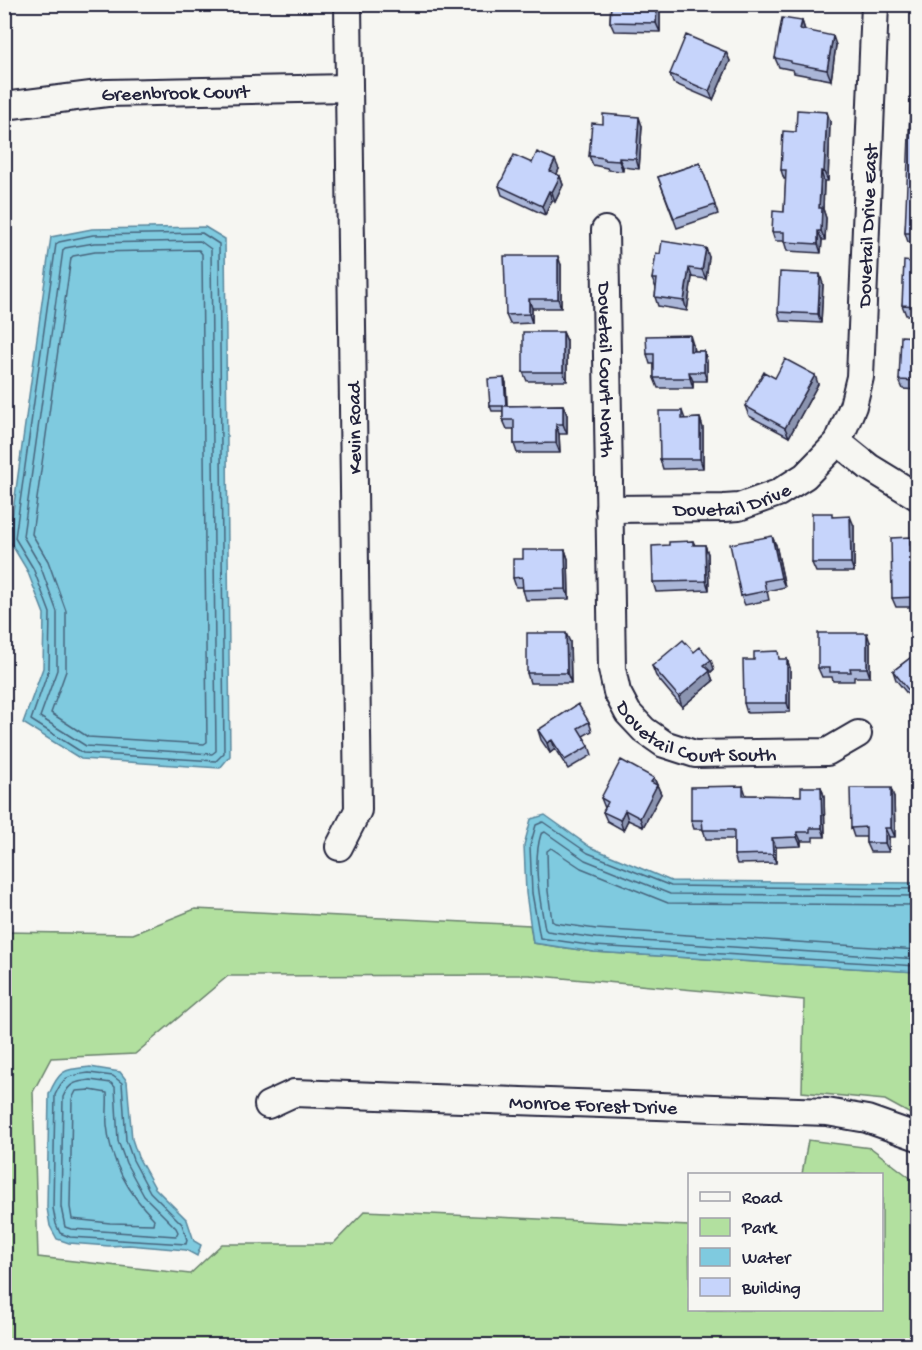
<svg xmlns="http://www.w3.org/2000/svg" width="922" height="1350" font-family="'Gochi Hand',sans-serif">
  <style>
    .green { fill: #b2e09f; stroke: #6a816d; stroke-width: 1.5 }
    .water { fill: #7fcadf; stroke: #5a879d; stroke-width: 1.5 }
    .lines { fill: none; stroke-linecap: round; stroke-linejoin: round }
    .shore { stroke: #47657d; stroke-width: 1.5 }
    .minor-casing { stroke: #22223b; stroke-width: 30 }
    .minor { stroke: #f6f6f2; stroke-width: 26 }
    .wall { fill: #aab6d8; stroke: #22223b; stroke-width: 1.5 }
    .shaded-wall { fill: #8b94b0; stroke: #22223b; stroke-width: 1.5 }
    .building { fill: #c6d4fb; stroke: #22223b; stroke-width: 1.5 }
    .labels { text-anchor: middle; stroke-width: 4.5; stroke-linejoin: round; paint-order: stroke }
    .street-label { font-size: 20px; fill: #22223b; stroke: #f6f6f2 }
  </style>
  <rect width="100%" height="100%" fill="#f6f6f2"/>
  <filter id="ink" filterUnits="userSpaceOnUse"><feTurbulence type="fractalNoise" baseFrequency=".0167" numOctaves="2"/><feDisplacementMap in="SourceGraphic" scale="12" xChannelSelector="R" yChannelSelector="G"/><feConvolveMatrix kernelMatrix="1 2 1 2 8 2 1 2 1" color-interpolation-filters="sRGB"/></filter>
  <g filter="url(#ink)">
    <path class="green" d="M195,909L530,925L533,943L594,952L917,972L918,1108L914,1116L885,1100L802,1092L804,1000L529,975L228,976L135,1054L51,1058L33,1092L38,1257L190,1274L222,1244H333L365,1211L689,1226L690,1310H882V1174H802L808,1140L871,1148L917,1183V1345L5,1346V932L133,934Z"/>
    <path class="water" d="M205,227L225,239L230,756L220,768L81,759L23,723L43,668L44,614L27,570L9,540L51,237L92,229Z
      M545,815L590,847L671,881L917,883V972L594,952L533,943L526,893L524,845L531,819Z
      M90,1067L120,1072L127,1081L132,1139L138,1157L155,1188L187,1220L194,1241L201,1245L197,1256L186,1250L129,1245L109,1246L69,1243L57,1239L50,1226L47,1208L49,1094C60,1069 63,1070 90,1067Z"/>
    <g class="lines">
      <path class="shore" d="M202,233L219,244L224,753L216,761L83,753L31,720L49,669L50,613L33,568L15,538L56,244L59,242L93,235Z
        M200,241L211,249L216,751L212,754L86,746L40,717L57,670V612L40,565L23,536L63,250L65,248L94,243Z
        M199,250L202,254L207,742L204,744L88,737L51,713L66,671V611L48,561L32,534L71,258L73,256L95,252Z
        M918,889L671,886L588,853L543,822L536,825L530,846L532,893L540,938L595,946L918,966
        M918,896L670,894L585,860L545,832L541,834C532,863 540,899 545,929L547,931L596,938L918,959
        M918,905L668,903L581,868L551,848L547,851L548,891L552,921L555,923L596,929L918,950
        M89,1073L113,1076L122,1083L126,1140L133,1160L150,1192L182,1224L187,1240L186,1244L70,1237L60,1233L56,1224L53,1208L55,1095C64,1075 68,1076 89,1073Z
        M90,1080L111,1083L115,1087L118,1141L126,1163L144,1196L176,1228L178,1232L176,1236L71,1229L65,1227L61,1207L63,1097C69,1083 75,1082 90,1080Z
        M90,1090L107,1093C108,1104 106,1115 107,1125C110,1161 129,1194 154,1219L153,1224L110,1223L72,1219L70,1207L72,1099L76,1091Z"/>
      <defs>
        <g id="minor">
          <path id="s1" d="M4,106L107,93L349,88"/>
          <path id="s2" d="M605,230L612,669L617,692L628,713L644,730L664,744L695,754L827,752L858,734"/>
          <path d="M838,442L869,467L918,497"/>
          <path id="s3" d="M609,509L724,508L739,507L778,493L805,476L838,442L853,406L860,377L875,4"/>
          <path d="M339,847L358,810L348,4"/>
          <path id="s4" d="M268,1105L294,1093L827,1112L867,1119L918,1137"/>
        </g>
      </defs>
      <use href="#minor" class="minor-casing"/>
      <use href="#minor" class="minor"/>
    </g>
    <path class="wall" d="M611,4H660V32L614,31L610,22Z
      M802,21L805,30L836,45L831,80L794,73L793,70L779,67L775,58Z
      M726,52L730,61L713,100L673,83L670,74Z
      M918,62V315H906L902,305L912,262L913,242H908L905,233Z
      M830,121L828,181H824L823,209L826,218L825,240H822L821,253L787,251L784,241H775L772,232L784,212L786,179H784L781,170L796,132Z
      M642,126L639,169L623,167V171L608,170L607,168L593,165L589,156Z
      M532,163L559,169L556,174L560,176L563,185L555,202L552,200L545,215L502,195L499,186Z
      M700,163L718,214L677,228L658,177Z
      M660,254L709,257L706,279L692,277L687,311L658,306L655,297L656,288L652,279Z
      M561,265V308H532V323L510,324L506,315Z
      M823,284L821,323L781,321L778,312Z
      M563,332L567,341V381H527L523,372Z
      M918,337V390L903,389L899,380Z
      M693,345L694,351H704L707,361V381H693V388H658L654,378V364H650L647,354Z
      M504,378L506,383L507,406L563,405L567,415V434H559L560,453H517L514,444V429H507L503,420V411H492L490,406Z
      M775,378L818,384L789,437L749,416L745,406Z
      M682,411L685,419L700,418L703,428V468L663,469L660,459Z
      M833,517L854,526V572H816L812,563Z
      M693,541L695,545H705L708,554L709,590L656,592L653,582L669,545Z
      M776,545L785,587L767,591L769,600L745,605L741,596Z
      M912,545H918V607H896L892,598Z
      M565,550L568,559L569,599L526,600L523,590V587H516L513,578L523,559Z
      M570,642L571,683H530L527,673Z
      M870,642V677H854V681H833L832,677H822L818,668Z
      M694,652L714,669L710,673L713,681L682,707L656,676L652,666Z
      M918,652V707L896,680L893,671Z
      M787,659L790,668V712L747,713L744,703Z
      M589,722L592,731L583,736L589,746L592,755L568,769L555,749L550,753L541,740L538,730Z
      M654,778L661,794L643,827L628,820L623,830L607,821L603,812L605,808L601,798Z
      M743,786L746,795L801,796L821,787L824,796L825,837H813V841H801V846L776,847V863L737,864L734,855V839H706L703,829H694L691,820Z
      M894,797L895,837H889V852H870L866,843V837H854L851,828Z"/>
    <path class="shaded-wall" d="M657,4H660V32L656,23Z
      M802,21L805,31L800,29Z
      M833,36L836,45L831,80L827,70Z
      M726,52L730,61L713,100L709,91Z
      M827,112L830,121L828,181L824,172Z
      M639,117L642,126L639,169L636,159Z
      M619,158L623,167V171L619,161Z
      M555,160L559,169L554,181L550,171Z
      M821,171L824,181L823,209L826,218L825,240L821,231L819,208Z
      M560,176L563,185L555,202L552,192Z
      M549,191L552,200L545,215L542,206Z
      M818,231L822,240L821,253L818,244Z
      M706,248L709,257L706,279L702,270Z
      M558,256L561,265V308L558,299Z
      M689,268L692,277L687,311L684,301Z
      M820,274L823,284L821,323L818,314Z
      M529,299L532,308V323L529,314Z
      M563,332L567,341V381L563,372Z
      M690,335L693,345L694,361L690,351Z
      M704,351L707,361V381L704,372Z
      M689,372L693,381V388L690,378Z
      M815,375L818,384L789,437L785,428Z
      M504,378L506,383L507,411L506,406Z
      M563,405L567,415V434L563,424Z
      M700,418L703,428V468L700,459Z
      M556,424L559,434L560,453L556,443Z
      M850,516L854,526V572L851,563Z
      M772,536L776,545L785,587L781,578Z
      M705,545L708,554L709,590L706,581Z
      M565,550L568,559L569,599L566,589Z
      M566,633L570,642L571,683L567,673Z
      M867,633L870,642V677L867,668Z
      M787,659L790,668V712L787,703Z
      M711,660L714,669L710,673L713,681L682,707L679,697L704,665Z
      M552,740L555,749L550,753L547,743Z
      M654,778L661,794L643,827L640,818L651,782Z
      M821,787L824,796L825,837L822,828Z
      M891,788L894,797L895,837L891,828Z
      M625,810L628,820L623,830L620,820Z
      M885,828L889,837V852L885,843Z
      M797,832L801,841V846L797,837Z
      M772,838L776,847V863L773,854Z"/>
    <path class="building" d="M611,4H657L656,23L610,22Z
      M782,18L802,21L800,29L833,36L827,70L791,63V61L775,58Z
      M686,35L726,52L709,91L670,74Z
      M912,62H918V306L902,305L904,261L912,262L914,233H905Z
      M797,110L827,112L824,172L821,171L819,208H822L821,231H818V244L784,242V232H772L773,211L784,212L786,170H781L783,131L796,132Z
      M603,114L639,117L636,159L619,158V161L604,160V158L589,156L592,123L603,124Z
      M537,152L555,160L550,171L560,176L552,192L549,191L542,206L499,186L514,155L532,163Z
      M700,163L715,205L674,218L658,177Z
      M662,241L706,248L702,270L689,268L684,301L655,297L657,279H652L656,253L660,254Z
      M504,256H558V299H529V314L506,315Z
      M780,272L820,274L818,314L778,312Z
      M523,332H563V372H523Z
      M690,335V351H704V372H689L690,378H654V354H647L646,336Z
      M901,336L918,337V381L899,380Z
      M785,359L815,375L785,428L745,406L764,372L775,378Z
      M504,378L506,406H490L488,379Z
      M563,405V424H556V443L514,444V420H503V406Z
      M659,411H682V419L700,418V459H660Z
      M812,513H832V517L850,516L851,563H812Z
      M772,536L781,578L764,581L766,591L741,596L730,544Z
      M910,537V545H918V597L892,598L891,538Z
      M693,541V545H705L706,581L653,582L652,546L669,545V542Z
      M523,550H565L566,589L523,590L522,577L513,578V559H523Z
      M527,633H566L567,673H527Z
      M818,633H867V668H850L851,672H830V668H818Z
      M683,640L694,652L700,647L711,660L704,665L710,671L679,697L652,666Z
      M778,651L779,659H787V703H744L743,660H754V652Z
      M918,652V702L893,671Z
      M578,704L589,722L578,728L589,746L565,760L552,740L547,743L538,730Z
      M621,760L654,778L651,782L657,785L640,818L625,810L620,820L603,812L608,802L601,798Z
      M743,786V795L801,796V787H821L822,828H810V832H797V837L772,838L773,854L734,855V830H703L702,820H691V787Z
      M850,788H891V828H885V843H866V827L851,828Z"/>
  </g>
  <g class="labels">
    <g class="street-label">
      <text dy="7" stroke="none"><textPath href="#s1" startOffset="172">Greenbrook Court</textPath></text>
      <text dy="7" stroke="none"><textPath href="#s3" startOffset="471">Dovetail Drive East</textPath></text>
      <text dy="7" stroke="none"><textPath href="#s2" startOffset="140">Dovetail Court North</textPath></text>
      <text transform="translate(353 428) rotate(-91)" y="7">Kevin Road</text>
      <text dy="7" stroke="none"><textPath href="#s3" startOffset="124">Dovetail Drive</textPath></text>
      <text dy="7" stroke="none"><textPath href="#s2" startOffset="561">Dovetail Court South</textPath></text>
      <text dy="7" stroke="none"><textPath href="#s4" startOffset="328">Monroe Forest Drive</textPath></text>
    </g>
  </g>
  <rect width="922" height="1350" fill="none" stroke="#f6f6f2" stroke-width="24"/>
  <rect x="12" y="12" width="898" height="1326" fill="none" stroke="#22223b" stroke-width="2" filter="url(#ink)"/>
  <rect x="688" y="1173" width="195" height="138" fill="#f6f6f2" stroke="#a1a1a9" stroke-width="1.5"/>
  <rect x="700" y="1192" width="30" height="9" fill="#f6f6f2" stroke="#a1a1a9" stroke-width="1.5"/>
  <text x="742" y="1203" font-size="18" fill="#22223b">Road</text>
  <rect x="700" y="1218" width="30" height="18" fill="#b2e09f" stroke="#a1a1a9" stroke-width="1.5"/>
  <text x="742" y="1233" font-size="18" fill="#22223b">Park</text>
  <rect x="700" y="1248" width="30" height="18" fill="#7fcadf" stroke="#a1a1a9" stroke-width="1.5"/>
  <text x="742" y="1263" font-size="18" fill="#22223b">Water</text>
  <rect x="700" y="1278" width="30" height="18" fill="#c6d4fb" stroke="#a1a1a9" stroke-width="1.5"/>
  <text x="742" y="1293" font-size="18" fill="#22223b">Building</text>
</svg>
